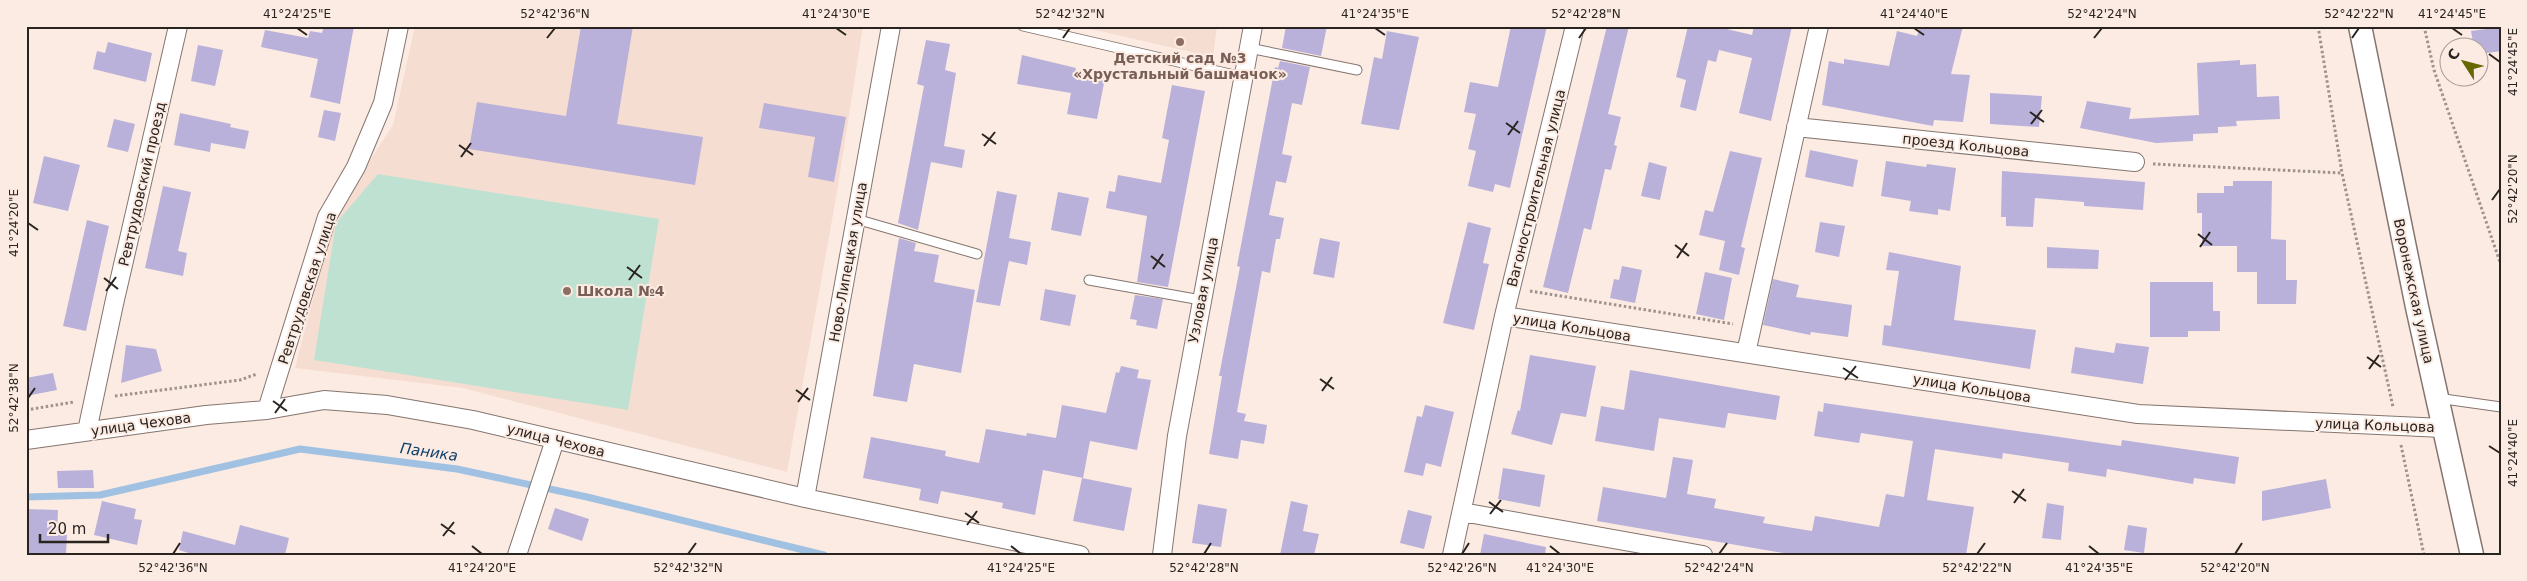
<svg xmlns="http://www.w3.org/2000/svg" width="2527" height="581" font-family="'DejaVu Sans',sans-serif">
  <style>
    .built { fill: #f6ddd1 }
    .green { fill: #bfe1d1 }
    .lines { fill: none; stroke-linecap: round; stroke-linejoin: round }
    .stream { stroke: #a0c1e2; stroke-width: 7 }
    .building { fill: #b9b1da }
    .service-casing { stroke: #85756e; stroke-width: 11 }
    .minor-casing { stroke: #85756e; stroke-width: 20 }
    .tertiary-casing { stroke: #85756e; stroke-width: 25 }
    .path { stroke: #9e928c; stroke-width: 3; stroke-dasharray: 2.5 2.5; stroke-linecap: butt }
    .service { stroke: #fff; stroke-width: 9 }
    .minor { stroke: #fff; stroke-width: 18 }
    .tertiary { stroke: #fff; stroke-width: 22 }
    .ticks { fill: none; stroke: #2a2421; stroke-width: 2 }
    .education-dot { fill: #8d6e63; stroke: #fcebe2; stroke-width: 2 }
    .labels { text-anchor: middle; stroke-width: 4; stroke-linejoin: round; paint-order: stroke }
    .education-label { font-size: 14px; font-weight: bold; fill: #785e54; stroke: #fcebe2 }
    .street-label { font-size: 14px; fill: #2a2421; stroke: #fcebe2 }
    .water-label { font-size: 15px; font-style: italic; fill: #10436c; stroke: #fcebe2 }
    .neatline { fill: none; stroke: #2a2421; stroke-width: 2 }
    .ticks-label { font-size: 12px; text-anchor: middle; fill: #2a2421 }
  </style>
  <rect width="100%" height="100%" fill="#fcebe2"/>
  <path class="built" d="M415,26H863L837,192L787,472L463,388L295,368L335,214L393,125Z
    M1078,26H1217L1213,57Z"/>
  <path class="green" d="M378,174L659,219L628,410L314,360L336,223Z"/>
  <g class="lines">
    <path class="stream" d="M26,497L100,495L300,449L457,469L587,497L824,555"/>
  </g>
  <path class="building" d="M324,26H354L340,104L310,97L318,59L261,47L265,30L308,38L310,31L322,33Z
    M581,26H633L617,124L703,137L695,185L469,149L477,102L566,116Z
    M1286,26H1327L1321,56L1282,48Z
    M1511,26H1547L1510,188L1495,184L1493,192L1468,186L1476,151L1468,149L1476,114L1464,112L1470,82L1498,87Z
    M1607,26H1629L1608,114L1621,117L1614,145L1617,146L1611,170L1605,169L1591,230L1584,228L1568,293L1543,287Z
    M1688,26H1714L1752,35L1754,26H1792L1771,121L1739,113L1752,58L1719,50L1716,62L1708,60L1696,111L1680,107L1686,80L1676,77Z
    M1920,26H1963L1951,74L1970,75L1963,122L1934,120L1933,126L1822,105L1829,61L1844,64V59L1889,66L1897,31L1917,36Z
    M2501,27V51L2480,54V48H2474L2471,31Z
    M1387,31L1419,37L1399,130L1361,124L1374,57L1382,59Z
    M926,40L950,44L945,70L956,73L944,146L965,150L962,168L931,162L918,230L898,223L924,86L917,84Z
    M108,42L152,53L146,82L93,69L97,51L105,53Z
    M198,45L223,50L215,86L191,81Z
    M1022,55L1076,68L1075,73L1105,78L1097,119L1067,114L1071,93L1017,84Z
    M2240,60V65L2256,64L2257,97L2279,96L2280,119L2236,121L2237,126L2218,127V133L2193,134V141L2156,143L2080,128L2087,101L2131,108L2129,119L2199,115L2197,63Z
    M1280,61L1310,67L1302,105L1292,103L1282,154L1292,156L1286,183L1276,181L1269,215L1284,218L1280,239H1276L1270,273L1262,271L1237,412L1246,414L1244,421L1267,425L1264,444L1241,440L1238,459L1209,454L1222,376H1219L1240,267L1237,266L1275,67L1278,68Z
    M1172,85L1205,91L1168,287L1137,282L1147,216L1106,208L1109,191L1115,192L1118,175L1161,183L1169,140L1162,138Z
    M1990,93L2042,96L2039,127L1990,124Z
    M764,103L846,117L834,182L808,177L815,137L759,128Z
    M324,110L341,113L335,141L318,137Z
    M180,113L231,124L230,127L249,131L245,149L211,143L210,152L174,145Z
    M114,119L135,124L128,152L107,147Z
    M1810,150L1858,160L1853,187L1805,177Z
    M1730,151L1762,158L1741,247L1745,248L1739,275L1719,270L1725,241L1699,235L1705,210L1713,212Z
    M44,156L80,165L68,211L33,203Z
    M1886,161L1926,167L1927,164L1956,168L1950,211L1938,209V215L1909,211L1911,201L1881,196Z
    M1649,162L1667,167L1660,200L1641,196Z
    M2002,171L2145,182L2143,210L2084,206V202L2035,198L2033,227L2006,226V217H2001Z
    M2233,181H2272L2271,239L2286,240V280H2297L2296,304H2257V272H2237V246H2202V213H2197V193H2224V186H2233Z
    M163,186L191,192L178,251L187,253L183,276L145,268Z
    M997,191L1017,195L1009,238L1031,242L1027,265L1009,261L1000,306L976,302Z
    M1058,192L1089,198L1081,236L1051,230Z
    M87,220L109,226L86,331L63,326Z
    M1468,222L1491,228L1483,263L1489,264L1474,330L1443,323Z
    M1820,222L1845,226L1839,257L1815,252Z
    M899,238L916,243L914,251L939,255L934,282L975,290L961,373L914,364L907,402L873,396Z
    M1320,238L1340,242L1334,278L1313,274Z
    M2047,247L2099,250L2098,269L2047,268Z
    M1889,252L1961,266L1954,320L2036,330L2030,369L1882,345L1884,325L1891,326L1899,271L1886,270Z
    M1622,266L1642,270L1635,303L1610,298L1614,279L1619,280Z
    M1705,272L1732,278L1724,320L1696,314Z
    M1773,279L1799,285L1796,297L1852,305L1848,337L1811,332L1810,335L1763,325Z
    M2150,282H2213V311H2220V331H2188V337H2150Z
    M1045,289L1076,295L1070,326L1040,320Z
    M1135,295L1163,299L1157,329L1136,325L1137,320L1130,319Z
    M2116,343L2149,347L2143,384L2071,373L2075,347L2114,353Z
    M126,345L156,349L162,371L121,383Z
    M1530,355L1596,366L1586,417L1561,413L1552,445L1511,434L1518,410L1520,411Z
    M1121,366L1139,370L1137,378L1151,380L1137,450L1090,441L1083,478L1043,470L1035,515L1002,508L1003,503L941,491L938,504L919,500L921,489L863,478L871,437L946,451L945,456L979,463L986,429L1026,436L1027,433L1056,438L1062,405L1106,413L1116,372L1119,373Z
    M1630,370L1780,396L1776,420L1728,413L1725,428L1659,418L1654,451L1595,441L1601,406L1624,410Z
    M53,373L57,390L26,396V378Z
    M1824,403L2121,446L2122,440L2239,457L2235,484L2194,478L2193,484L2107,469L2106,477L2068,471L2069,463L2003,453L2002,459L1935,449L1927,500L1974,507L1966,555H1795L1597,521L1603,487L1666,498L1673,457L1693,460L1687,494L1716,499L1714,508L1765,517L1763,523L1812,531L1815,516L1879,527L1886,494L1904,497L1913,441L1861,433L1859,443L1814,436L1818,411L1823,412Z
    M1425,405L1454,412L1441,467L1426,463L1423,476L1404,472L1417,416L1422,417Z
    M1503,468L1545,475L1540,507L1498,499Z
    M93,470L94,488H58L57,471Z
    M1082,478L1132,488L1124,531L1073,521Z
    M2326,479L2331,508L2262,521V491Z
    M102,501L136,509L134,519L142,520L137,545L94,535Z
    M1291,501L1308,505L1303,531L1319,534L1314,555H1280Z
    M2047,503L2064,506L2061,540L2042,538Z
    M1198,504L1227,509L1221,547L1192,543Z
    M555,508L589,519L582,541L548,529Z
    M26,509L58,510L57,535H67L66,554L26,553Z
    M1408,510L1432,516L1424,549L1400,543Z
    M240,525L289,538L285,555H195L179,550L183,531L235,545Z
    M2128,525L2147,528L2144,553L2124,550Z
    M1484,534L1546,547L1545,555H1480Z"/>
  <g class="lines">
    <defs>
      <path id="service" d="M1023,26L1243,77
        M1249,48L1357,70
        M856,219L977,254
        M1089,280L1201,300
        M2437,398L2501,407"/>
      <path id="minor" d="M1796,127L2135,162
        M1504,316L2138,414L2443,428
        M1746,353L1819,26
        M267,410L327,217L356,167L383,103L399,26
        M87,431L114,304L178,26
        M26,440L206,415L267,410L324,400L387,405L473,420L805,498L1080,555
        M805,498L891,26
        M1462,512L1703,555
        M517,555L555,440
        M1162,555L1177,436L1253,26
        M1452,555L1504,316L1575,26"/>
      <path id="tertiary" d="M2360,26L2417,307L2472,555"/>
    </defs>
    <use href="#service" class="service-casing"/>
    <use href="#minor" class="minor-casing"/>
    <use href="#tertiary" class="tertiary-casing"/>
    <path class="path" d="M2318,26L2342,173L2393,407
      M2424,26L2434,70L2501,265
      M2153,164L2342,173
      M1530,291L1733,324
      M115,396L240,380L257,374
      M26,410L74,402
      M2401,445L2424,555"/>
    <use href="#service" class="service"/>
    <use href="#minor" class="minor"/>
    <use href="#tertiary" class="tertiary"/>
  </g>
  <path class="ticks" d="M297,28L307,35M836,28L846,35M1375,28L1385,35M1914,28L1924,35M2452,28L2462,35M547,38L555,28M1063,38L1070,28M1579,38L1586,28M2094,38L2102,28M2352,38L2359,28M2489,54L2500,62M2030,112L2044,122M1506,123L1520,133M2031,124L2042,110M982,134L996,144M1508,135L1518,121M459,145L473,155M984,146L995,132M461,157L471,143M2492,200L2500,189M28,223L38,230M2198,234L2212,245M1675,245L1689,256M2200,247L2210,232M1151,256L1165,267M1677,258L1687,243M627,267L642,278M1153,269L1163,254M104,278L118,289M629,280L640,265M106,291L116,277M2367,357L2381,367M1843,368L1858,378M2369,369L2379,355M1320,379L1334,389M1845,380L1856,366M796,390L810,400M1322,391L1332,377M28,398L35,388M273,401L287,411M798,402L808,388M275,413L285,399M2489,446L2500,453M2012,491L2026,501M1489,502L1503,512M2014,503L2024,489M965,513L979,523M1490,514L1501,500M441,524L455,534M967,525L977,511M443,536L454,522M472,546L482,554M1011,546L1021,554M1550,546L1560,554M2089,546L2099,554M173,554L180,543M688,554L696,543M1204,554L1211,543M1462,554L1469,543M1719,554L1727,543M1977,554L1985,543M2235,554L2242,543"/>
  <g class="education-dot">
    <circle cx="1180" cy="42" r="5"/>
    <circle cx="567" cy="291" r="5"/>
  </g>
  <g class="labels">
    <g class="education-label">
      <text x="1180" y="63">Детский сад №3<tspan x="1180" dy="16">«Хрустальный башмачок»</tspan></text>
      <text x="577" y="296" text-anchor="start">Школа №4</text>
    </g>
    <g class="street-label">
      <text transform="translate(1966 145) rotate(6)" y="5">проезд Кольцова</text>
      <text transform="translate(142 184) rotate(-77)" y="5">Ревтрудовский проезд</text>
      <text transform="translate(1536 188) rotate(-76)" y="5">Вагоностроительная улица</text>
      <text transform="translate(848 262) rotate(-80)" y="5">Ново-Липецкая улица</text>
      <text transform="translate(307 288) rotate(-72)" y="5">Ревтрудовская улица</text>
      <text transform="translate(1203 290) rotate(-79)" y="5">Узловая улица</text>
      <text transform="translate(2414 291) rotate(78)" y="5">Воронежская улица</text>
      <text transform="translate(1572 327) rotate(9)" y="5">улица Кольцова</text>
      <text transform="translate(1972 388) rotate(9)" y="5">улица Кольцова</text>
      <text transform="translate(141 424) rotate(-8)" y="5">улица Чехова</text>
      <text transform="translate(2375 425) rotate(2)" y="5">улица Кольцова</text>
      <text transform="translate(556 440) rotate(14)" y="5">улица Чехова</text>
    </g>
    <g class="water-label">
      <text transform="translate(429 452) rotate(8)" y="5">Паника</text>
    </g>
  </g>
  <rect width="2527" height="581" fill="none" stroke="#fcebe2" stroke-width="55"/>
  <g transform="translate(2464 62) rotate(306)"><circle r="24" fill="#fcebe2" stroke="#a89b95"/>
  <path d="M0-4L9 19L0 12L-9 19Z" fill="#666701"/>
  <text y="-8" font-size="14" font-weight="bold" text-anchor="middle" fill="#2a2421">С</text>
  </g>
  <path d="M40 534v8h68v-8" fill="none" stroke="#2a2421" stroke-width="2.5"/>
  <text x="48" y="534" font-size="15" fill="#2a2421" stroke="#fcebe2" stroke-width="4" paint-order="stroke">20 m</text>
  <rect x="28" y="28" width="2472" height="526" class="neatline"/>
  <g class="ticks-label">
    <text x="297" y="18">41°24'25"E</text>
    <text x="555" y="18">52°42'36"N</text>
    <text x="836" y="18">41°24'30"E</text>
    <text x="1070" y="18">52°42'32"N</text>
    <text x="1375" y="18">41°24'35"E</text>
    <text x="1586" y="18">52°42'28"N</text>
    <text x="1914" y="18">41°24'40"E</text>
    <text x="2102" y="18">52°42'24"N</text>
    <text x="2359" y="18">52°42'22"N</text>
    <text x="2452" y="18">41°24'45"E</text>
    <text transform="translate(2513 62) rotate(-90)" y="4">41°24'45"E</text>
    <text transform="translate(2513 189) rotate(-90)" y="4">52°42'20"N</text>
    <text transform="translate(14 223) rotate(-90)" y="4">41°24'20"E</text>
    <text transform="translate(14 398) rotate(-90)" y="4">52°42'38"N</text>
    <text transform="translate(2513 453) rotate(-90)" y="4">41°24'40"E</text>
    <text x="173" y="572">52°42'36"N</text>
    <text x="482" y="572">41°24'20"E</text>
    <text x="688" y="572">52°42'32"N</text>
    <text x="1021" y="572">41°24'25"E</text>
    <text x="1204" y="572">52°42'28"N</text>
    <text x="1462" y="572">52°42'26"N</text>
    <text x="1560" y="572">41°24'30"E</text>
    <text x="1719" y="572">52°42'24"N</text>
    <text x="1977" y="572">52°42'22"N</text>
    <text x="2099" y="572">41°24'35"E</text>
    <text x="2235" y="572">52°42'20"N</text>
  </g>
</svg>
